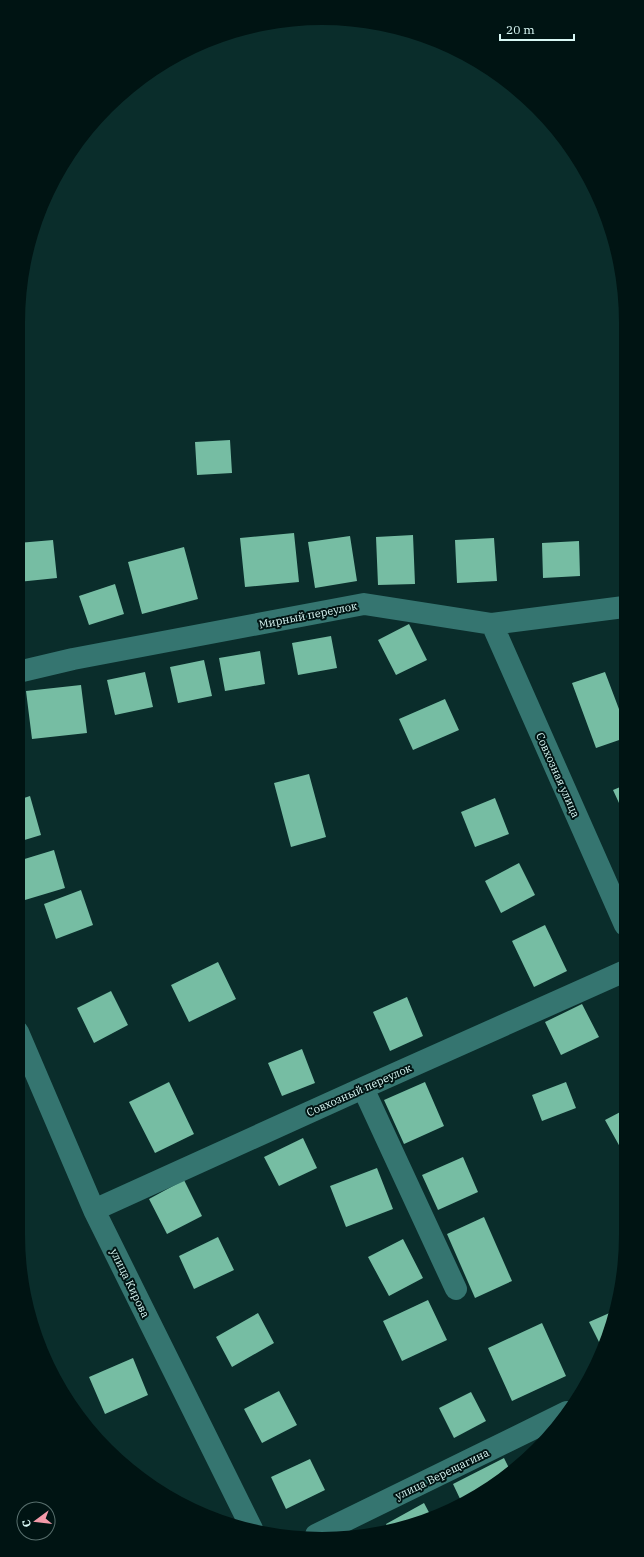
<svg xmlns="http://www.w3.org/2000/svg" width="644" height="1557" font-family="'IBM Plex Serif',serif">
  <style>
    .building { fill: #76bda3 }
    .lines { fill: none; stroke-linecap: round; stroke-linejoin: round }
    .minor { stroke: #357570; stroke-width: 22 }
    .labels { text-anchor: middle; stroke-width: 4; stroke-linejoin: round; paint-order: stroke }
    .street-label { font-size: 11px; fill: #d9f8f5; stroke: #001413 }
  </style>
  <rect width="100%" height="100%" fill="#0a2d2b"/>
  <path class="building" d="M230,440L232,473L197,475L195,442Z
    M294,533L299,582L245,587L240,538Z
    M413,535L415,584L378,585L376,537Z
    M350,536L357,581L315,588L308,542Z
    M494,538L497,581L457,583L455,540Z
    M53,540L57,578L18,582V543Z
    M579,541L580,576L543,578L542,543Z
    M184,547L198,599L142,614L128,562Z
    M115,584L124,614L89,625L79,596Z
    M409,624L427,660L396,675L378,640Z
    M331,636L337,668L298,675L292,643Z
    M260,651L265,684L225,691L219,658Z
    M204,660L212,696L178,703L170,667Z
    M145,672L153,707L115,715L107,680Z
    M605,672L625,725V738L596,748L572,683Z
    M81,685L87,733L32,739L26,691Z
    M445,699L459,730L413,750L399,719Z
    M309,774L326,837L291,847L274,783Z
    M625,785V816L613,790Z
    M30,796L41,835L18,842V800Z
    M495,798L509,834L475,847L461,812Z
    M54,850L65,888L25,900L18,878V861Z
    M519,863L535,895L501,913L485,881Z
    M81,890L93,925L56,939L44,904Z
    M545,925L567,971L534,987L512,941Z
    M218,962L236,999L189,1022L171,985Z
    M111,991L128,1025L94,1043L77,1008Z
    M407,997L423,1036L390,1051L373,1012Z
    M582,1004L599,1037L561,1055L545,1022Z
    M302,1049L315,1083L282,1096L268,1063Z
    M169,1082L194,1134L155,1153L129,1102Z
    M425,1082L444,1126L404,1144L384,1100Z
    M566,1082L576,1108L542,1121L532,1095Z
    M626,1109V1144L620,1147L605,1120Z
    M303,1138L317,1168L279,1186L264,1157Z
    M463,1157L478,1192L438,1210L422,1175Z
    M377,1168L393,1209L346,1227L330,1186Z
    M184,1180L202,1216L167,1234L149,1199Z
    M484,1217L512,1281L475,1298L447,1234Z
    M218,1237L234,1270L194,1289L179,1256Z
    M403,1239L423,1278L389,1296L368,1257Z
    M428,1300L447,1340L402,1361L383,1321Z
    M614,1311L610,1332L602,1348L589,1322Z
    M258,1313L274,1343L232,1367L216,1337Z
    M542,1323L566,1376L512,1401L488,1348Z
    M133,1358L148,1395L105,1414L89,1377Z
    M279,1391L297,1425L262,1443L244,1409Z
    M471,1392L486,1421L454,1438L439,1408Z
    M504,1458L510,1470L491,1488L462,1503L453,1484Z
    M310,1459L325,1490L286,1509L271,1477Z
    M424,1503L432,1518L389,1531L386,1524Z"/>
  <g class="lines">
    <path class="minor" d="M492,624L625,925
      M18,672L73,659L364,604L492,624L624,607
      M18,1032L94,1210L252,1529
      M363,1088L456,1289
      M94,1210L363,1088L625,971
      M316,1535L567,1412"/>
  </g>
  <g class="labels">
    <g class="street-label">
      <text transform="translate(308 615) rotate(-11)" y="4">Мирный переулок</text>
      <text transform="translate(558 775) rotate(66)" y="4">Совхозная улица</text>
      <text transform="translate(359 1090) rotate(-24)" y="4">Совхозный переулок</text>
      <text transform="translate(130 1283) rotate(64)" y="4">улица Кирова</text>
      <text transform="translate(442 1474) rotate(-26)" y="4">улица Верещагина</text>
    </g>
  </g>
  <path d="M0 0H644V1557H0ZM322 25H322A297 297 0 0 1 619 322V1235A297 297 0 0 1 322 1532H322A297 297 0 0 1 25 1235V322A297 297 0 0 1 322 25Z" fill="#001413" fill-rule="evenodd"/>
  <g transform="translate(36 1521) rotate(255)"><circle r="19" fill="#001413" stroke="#576f6d"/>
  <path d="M0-3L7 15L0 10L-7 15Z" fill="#f39aa9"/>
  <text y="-6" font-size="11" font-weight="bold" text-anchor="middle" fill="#d9f8f5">С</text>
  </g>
  <path d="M500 34v6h74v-6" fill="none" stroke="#d9f8f5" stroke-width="2"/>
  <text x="506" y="34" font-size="12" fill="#d9f8f5" stroke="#001413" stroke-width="3" paint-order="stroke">20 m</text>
</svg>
